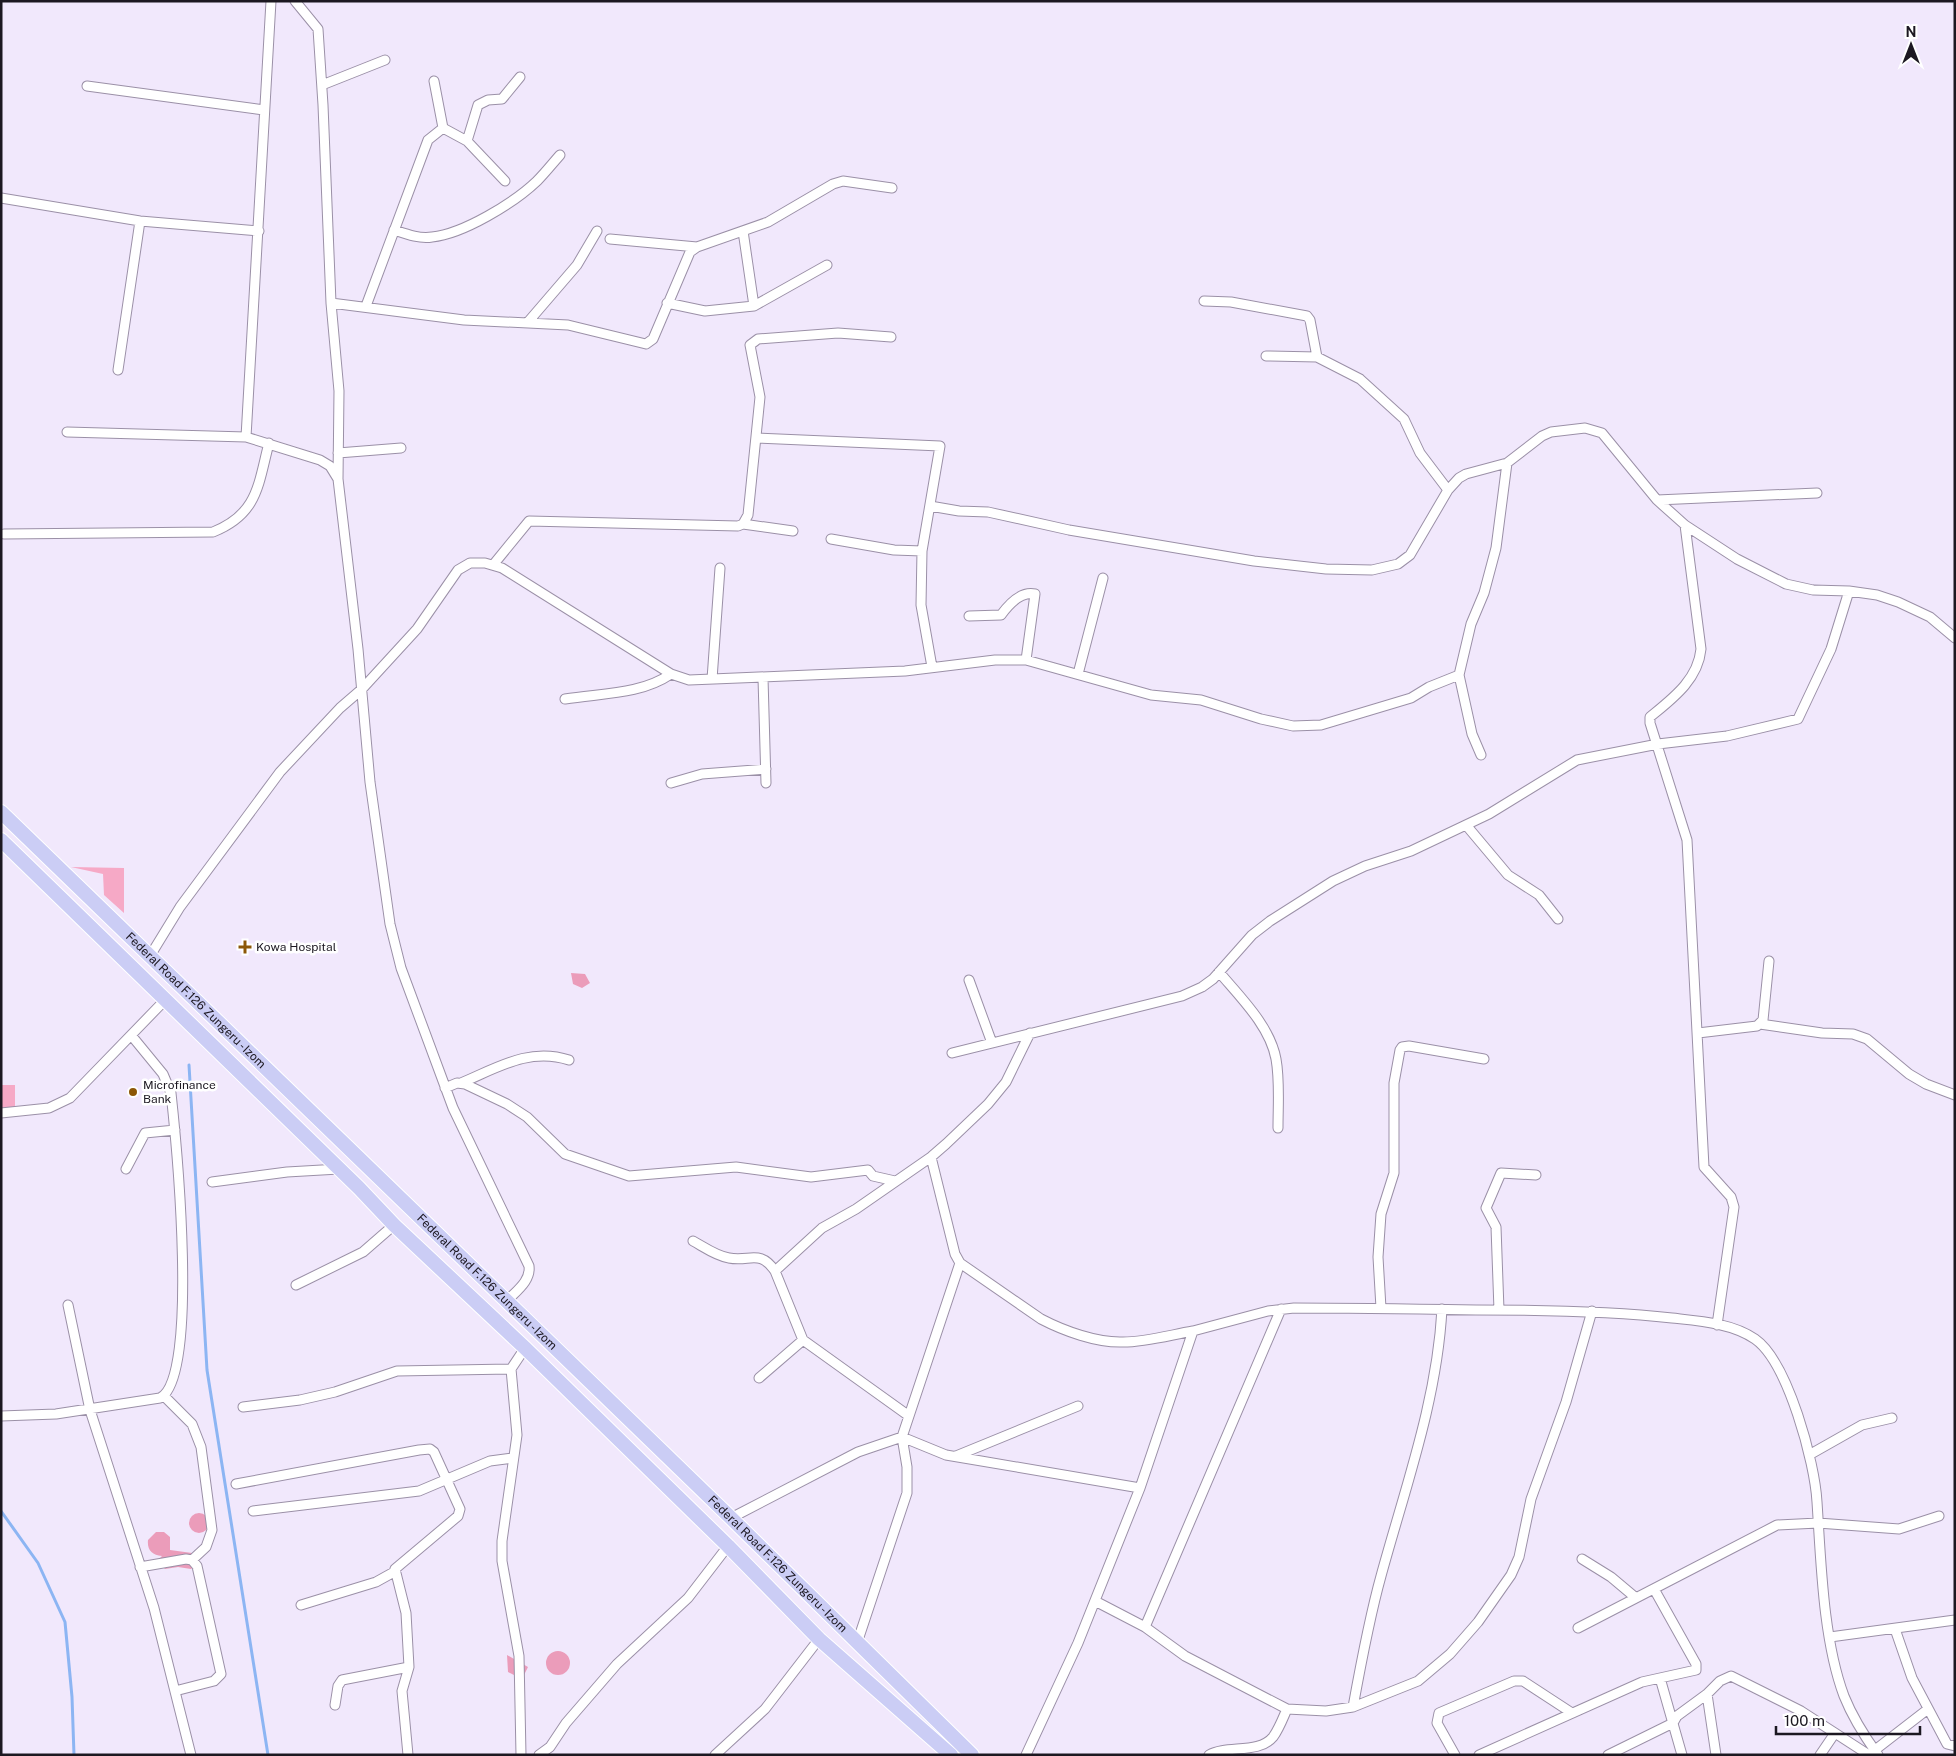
<svg xmlns="http://www.w3.org/2000/svg" width="1956" height="1756" font-family="'Public Sans',sans-serif">
  <style>
    .green { fill: #f6a9c6 }
    .forest { fill: #eb9cba }
    .lines { fill: none; stroke-linecap: round; stroke-linejoin: round }
    .stream { stroke: #8cb5f3; stroke-width: 3 }
    .street-casing { stroke: #9b90a7; stroke-width: 11 }
    .primary-casing { stroke: #fff; stroke-width: 16 }
    .street { stroke: #fff; stroke-width: 9 }
    .primary { stroke: #cbcdf5; stroke-width: 14 }
    .poi-dot { fill: #8c5707; stroke: #fff; stroke-width: 2 }
    .labels { text-anchor: middle; stroke-width: 5; stroke-linejoin: round; paint-order: stroke }
    .poi-label { font-size: 12px; fill: #1c1821; stroke: #fff; text-anchor: start }
    .street-label { font-size: 12px; fill: #1c1821; stroke: #fff }
  </style>
  <rect width="100%" height="100%" fill="#f1e8fc"/>
  <path class="green" d="M71,867L124,868V913L104,895L103,874Z
    M1,1085H15V1108L1,1110Z"/>
  <path class="forest" d="M571,973L585,974L590,983L582,988L573,984Z
    M189 1523a10 10 0 1 1 20 0a10 10 0 1 1-20 0Z
    M156,1532H164L170,1537V1550L192,1553L199,1562L191,1569L178,1567L165,1569L157,1561L162,1556C152,1555 147,1550 148,1540Z
    M546 1663a12 12 0 1 1 24 0a12 12 0 1 1-24 0Z
    M507,1655L528,1667L522,1679L508,1672Z"/>
  <g class="lines">
    <path class="stream" d="M189,1065L207,1370L268,1755
      M1,1511L38,1563L65,1622L72,1697L74,1755"/>
    <defs>
      <path id="street" d="M295,1L318,29L323,105L331,303L339,391L338,479
        M434,81L443,128
        M322,85L385,60
        M87,86L264,110
        M443,128L467,141L505,181
        M467,141L478,105L488,100L502,99L520,77
        M1,198L140,221L259,231
        M394,230C406,234 419,239 432,237C463,234 514,203 537,181C545,173 552,164 560,155
        M743,231L754,306
        M610,239L697,247
        M1204,301L1231,302L1307,316L1310,320L1317,357
        M331,303L464,320L568,325L646,344L653,339L690,252L697,247L768,222L833,184L843,181L892,188
        M667,303L705,311L754,306L827,265
        M366,306L428,140L443,128
        M528,322L577,265L597,231
        M1266,356L1317,357L1360,379L1404,419L1420,453L1448,490
        M118,370L140,221
        M67,432L246,437L320,460L330,466L338,479L358,649L370,782L390,924L401,968L453,1108L529,1266C531,1281 516,1291 507,1301
        M246,437L271,1
        M757,438L940,446L922,551L921,605L932,667
        M338,453L401,448
        M1657,500L1817,493
        M930,506L959,511L988,512L1069,530L1254,561L1326,569L1372,570L1398,564L1410,555L1448,490L1459,478L1466,474L1507,463L1542,436L1551,432L1585,428L1602,433L1657,500L1685,525L1737,559L1786,584L1813,590L1849,591L1877,595L1898,602L1930,617L1955,638
        M743,524L793,531
        M1685,525L1701,649C1698,680 1672,699 1650,717V723L1687,840L1704,1167L1731,1197L1734,1207L1717,1325
        M4,534L213,532C258,514 258,485 269,443
        M831,539L894,550L922,551
        M493,565L529,521L738,526L743,524L748,515L760,397L750,345L758,339L838,333L891,337
        M969,616L1001,615C1009,604 1021,591 1035,594L1026,660
        M1078,674L1103,578
        M763,678L766,783
        M712,679L720,568
        M565,699C601,693 640,695 671,674
        M1481,755L1472,734L1459,675L1471,624L1484,593L1496,548L1507,463
        M671,783L702,774L766,769
        M1466,825L1508,875L1539,895L1558,919
        M150,956L180,907L280,772L340,708L362,689L417,629L458,570L470,563H485L502,568L671,674L689,680L905,671L995,660H1026L1151,695L1201,700L1261,719L1293,726L1321,725L1411,698L1429,687L1459,675
        M1219,972C1240,997 1270,1026 1276,1059C1280,1081 1278,1105 1278,1128
        M969,980L992,1043
        M1760,1024L1822,1033L1853,1034L1867,1039L1909,1074L1926,1084L1955,1095
        M1698,1033L1757,1026L1763,1020L1769,961
        M952,1053L1182,996L1202,987L1213,979L1252,935L1270,921L1333,881L1365,866L1411,851L1489,814L1577,760L1658,744L1727,736L1798,719L1831,649L1849,591
        M461,1083C497,1068 529,1047 569,1060
        M445,1088L457,1083L465,1084L507,1104L527,1117L565,1154L629,1176L736,1167L811,1177L868,1170L873,1176L895,1181
        M1,1113L49,1108L70,1098L166,999
        M931,1157L955,1254L960,1263L1041,1319C1064,1331 1097,1343 1123,1342C1146,1342 1170,1335 1193,1331
        M126,1169L145,1133L175,1130
        M212,1182L287,1172L339,1169
        M693,1241C704,1247 716,1256 729,1258C750,1262 760,1249 775,1271L803,1340
        M775,1271L822,1228L856,1209L931,1157L946,1144L988,1104L1006,1082L1030,1033
        M296,1285L363,1252L394,1225
        M68,1305L90,1410L154,1608L191,1755
        M1381,1308L1378,1257L1381,1214L1394,1173V1083L1400,1050L1402,1047L1409,1046L1484,1059
        M1499,1310L1496,1227L1486,1208L1501,1173L1536,1175
        M759,1378L803,1340L909,1416
        M164,1396L192,1424L201,1447L212,1530L206,1547L192,1560
        M243,1407L300,1400L335,1392L397,1371L511,1369
        M1,1416L56,1414L160,1398C200,1378 176,1139 171,1093L163,1074L131,1035
        M1809,1455L1862,1425L1892,1418
        M956,1456L1078,1406
        M236,1484L419,1450L430,1449L434,1452L460,1509L458,1516L395,1569L394,1572L376,1582L301,1605
        M253,1511L419,1491L490,1461L513,1458
        M731,1518L858,1452L902,1437L946,1455L1140,1488
        M1582,1559L1611,1577L1636,1598
        M140,1567L186,1559L192,1560L197,1566L221,1674L214,1681L175,1691
        M395,1569L406,1613L409,1667L402,1691L408,1755
        M1095,1601L1145,1627L1185,1656L1287,1709L1326,1711L1353,1707L1418,1681L1450,1654L1478,1622L1511,1575L1519,1557L1531,1499L1566,1402L1592,1311
        M1145,1627L1281,1309
        M1578,1628L1777,1525L1818,1523L1899,1529L1939,1516
        M1895,1629L1912,1678L1947,1744L1955,1746
        M1830,1637L1955,1620
        M857,1643L907,1493V1467L902,1437L960,1263
        M1660,1678L1682,1755
        M1707,1694L1716,1755
        M335,1705L338,1686L342,1680L409,1667
        M1353,1707C1361,1663 1369,1619 1381,1576C1405,1488 1437,1401 1442,1309
        M1875,1750L1928,1709
        M521,1755L519,1656L502,1561V1541L517,1435L511,1369L525,1348
        M539,1755L550,1747L566,1723L617,1664L688,1598L728,1546
        M715,1755L765,1709L819,1639
        M1026,1755L1078,1643L1140,1488L1193,1331L1268,1311L1294,1308C1355,1308 1416,1309 1476,1310C1542,1310 1607,1311 1672,1318C1699,1321 1732,1323 1755,1339C1788,1362 1815,1463 1817,1502C1821,1562 1823,1640 1844,1696C1852,1716 1865,1737 1878,1755
        M1209,1755C1227,1745 1259,1754 1273,1737C1279,1729 1283,1718 1287,1709
        M1455,1755L1437,1723L1439,1713L1514,1681H1523L1572,1713
        M1479,1755L1642,1682L1696,1670V1664L1654,1589
        M1608,1755L1673,1723L1677,1716L1707,1694L1720,1681L1731,1676L1801,1711L1869,1755
        M1820,1755L1835,1733"/>
      <g id="primary">
        <path id="s1" d="M1,812L731,1518L972,1755"/>
        <path d="M1,840L359,1188L394,1225L525,1348L728,1546L819,1639L951,1755"/>
      </g>
    </defs>
    <use href="#street" class="street-casing"/>
    <use href="#primary" class="primary-casing"/>
    <use href="#street" class="street"/>
    <use href="#primary" class="primary"/>
  </g>
  <g class="poi-dot">
    <path d="M242.5 939.5h5v5h5v5h-5v5h-5v-5h-5v-5h5z"/>
    <circle cx="133" cy="1092" r="5"/>
  </g>
  <g class="labels">
    <g class="poi-label">
      <text x="256" y="951">Kowa Hospital</text>
      <text x="143" y="1089">Microfinance<tspan x="143" dy="14">Bank</tspan></text>
    </g>
    <g class="street-label">
      <text dy="4" stroke="none"><textPath href="#s1" startOffset="271">Federal Road F.126 Zungeru - Izom</textPath></text>
      <text dy="4" stroke="none"><textPath href="#s1" startOffset="676">Federal Road F.126 Zungeru - Izom</textPath></text>
      <text dy="4" stroke="none"><textPath href="#s1" startOffset="1081">Federal Road F.126 Zungeru - Izom</textPath></text>
    </g>
  </g>
  <rect width="1956" height="1756" fill="none" stroke="#1c1821" stroke-width="5"/>
  <g transform="translate(1911 45)" stroke="#ffffff" stroke-width="4" paint-order="stroke">
  <path d="M0-4L9 19L0 12L-9 19Z" fill="#1c1821"/>
  <text y="-8" font-size="14" font-weight="bold" text-anchor="middle" fill="#1c1821">N</text>
  </g>
  <path d="M1776 1726v8h144v-8" fill="none" stroke="#1c1821" stroke-width="2.5"/>
  <text x="1784" y="1726" font-size="15" fill="#1c1821" stroke="#ffffff" stroke-width="4" paint-order="stroke">100 m</text>
</svg>
